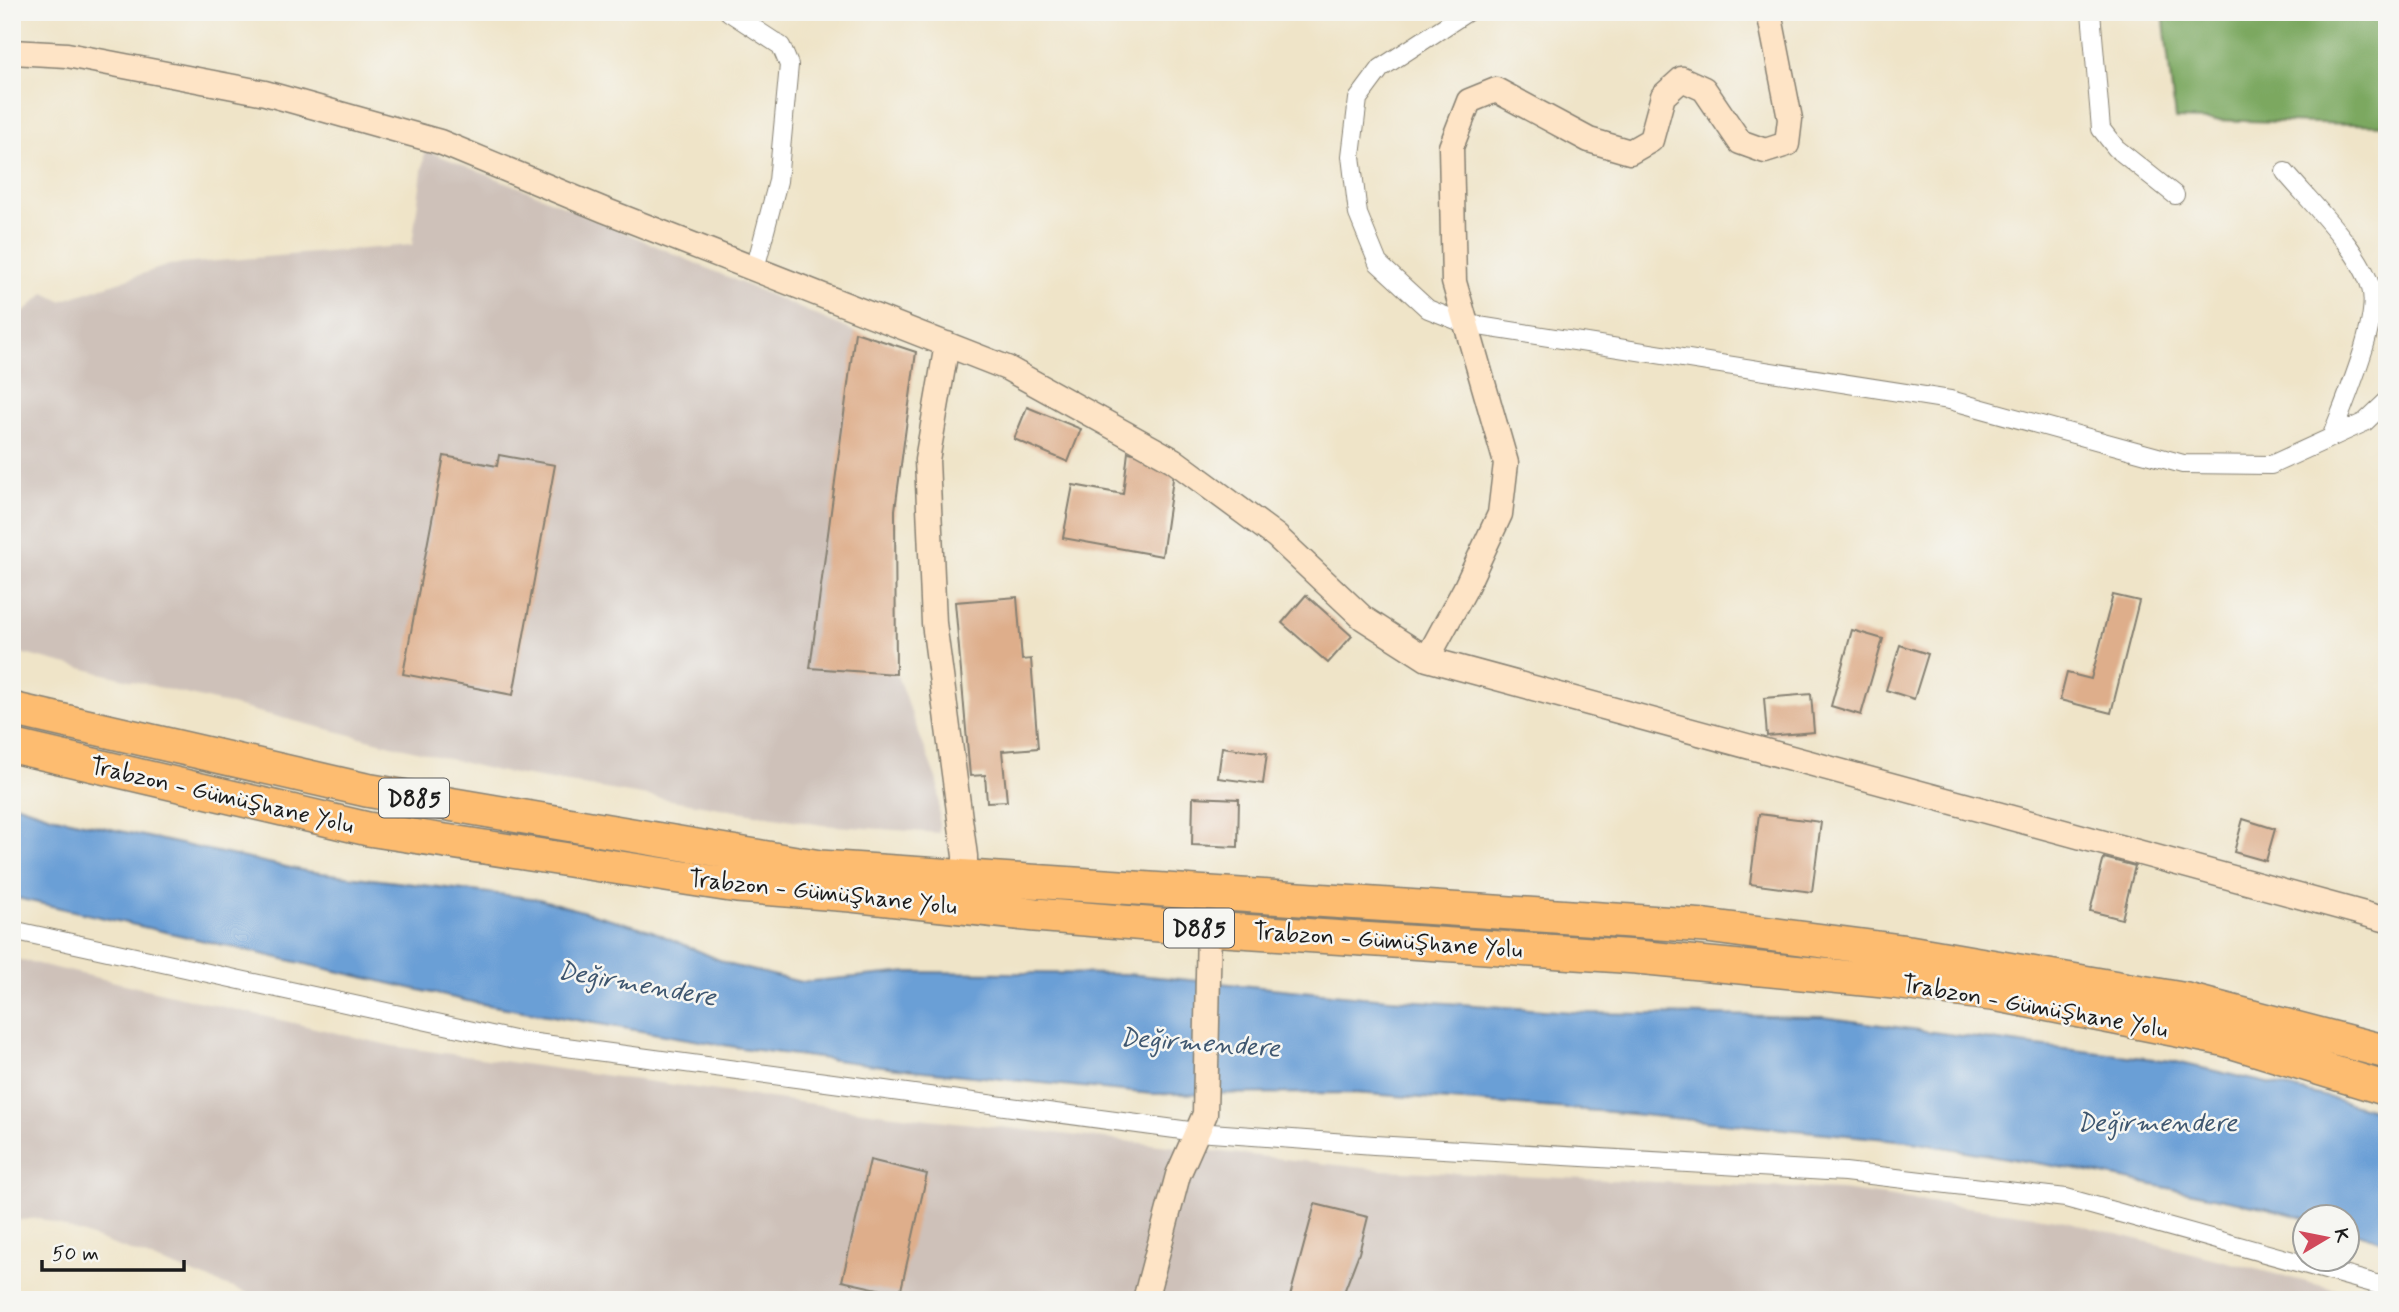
<svg xmlns="http://www.w3.org/2000/svg" width="2399" height="1312" font-family="Mynerve,sans-serif">
  <style>
    .industrial { fill: #cec1b9 }
    .forest { fill: #7ca860; stroke: #4c623e; stroke-width: 2 }
    .water { fill: #6a9fd6; stroke: #435e79; stroke-width: 2 }
    .building { fill: #deae8b }
    .lines { fill: none; stroke-linecap: round; stroke-linejoin: round }
    .street-casing { stroke: #868072; stroke-width: 20 }
    .secondary-casing { stroke: #868072; stroke-width: 27 }
    .highway-casing { stroke: #868072; stroke-width: 36 }
    .street { stroke: #fff; stroke-width: 18 }
    .secondary { stroke: #fee4c6; stroke-width: 24 }
    .highway { stroke: #fdbc70; stroke-width: 33 }
    .labels { text-anchor: middle; stroke-width: 5; stroke-linejoin: round; paint-order: stroke }
    .shield { fill: #f6f6f2; stroke: #5d5d5c; stroke-width: 2 }
    .shield-label { font-size: 23px; font-weight: bold; fill: #1c1c1c }
    .street-label { font-size: 24px; fill: #1c1c1c; stroke: #f6f6f2 }
    .water-label { font-size: 26px; font-style: italic; fill: #3f5770; stroke: #f6f6f2 }
  </style>
  <rect width="100%" height="100%" fill="#f6f6f2"/>
  <filter id="ink" filterUnits="userSpaceOnUse"><feTurbulence type="fractalNoise" baseFrequency=".0143" numOctaves="2"/><feDisplacementMap in="SourceGraphic" scale="14" xChannelSelector="R" yChannelSelector="G"/><feConvolveMatrix kernelMatrix="1 2 1 2 8 2 1 2 1" color-interpolation-filters="sRGB"/></filter>
  <filter id="wash" filterUnits="userSpaceOnUse"><feTurbulence type="fractalNoise" baseFrequency=".00686" numOctaves="4" result="noise"/><feDisplacementMap in="SourceGraphic" scale="28" xChannelSelector="R" yChannelSelector="G"/><feGaussianBlur stdDeviation="1.57" result="paint"/><feColorMatrix in="noise" values="0 0 0 0 0 0 0 0 0 0 0 0 0 0 0 0 0 1.4 0 .05"/><feComposite in="paint" operator="in"/></filter>
  <g filter="url(#wash)">
    <rect width="100%" height="100%" fill="#efe4c8"/>
    <path class="industrial" d="M425,150L531,192L855,332L916,352L895,510L896,673L939,786V833L822,825L497,771L12,651V323L45,293L61,301L169,265L412,245Z
      M12,958L393,1046L885,1114L1381,1170L1841,1190L2057,1219L2378,1300H257L247,1293L39,1218L12,1221Z"/>
    <path class="forest" d="M2163,12H2387V125L2175,119Z"/>
    <path class="water" d="M12,803L51,816L305,871L539,899L650,930L731,965L801,982L909,972L1128,974L1362,997L1586,1013L1823,1017L2028,1045L2172,1061L2327,1097L2387,1114V1242L2347,1230L2346,1218H2304L2268,1208L2083,1171L1907,1141L1611,1112L1354,1093L1152,1094L913,1070L741,1048L476,1003L12,897Z"/>
    <g id="blocks">
      <path class="building" d="M855,332L916,352L895,510L896,674L810,668Z
        M1027,407L1081,429L1068,462L1014,439Z
        M1128,452L1144,455L1174,472L1162,556L1063,538L1073,485L1123,494Z
        M499,455L555,465L513,695L403,674L444,456L497,466Z
        M1306,595L1352,636L1328,663L1282,623Z
        M2113,595L2139,601L2111,713L2060,700L2067,673L2091,679Z
        M1017,597L1022,660L1031,659L1038,748L1002,751L1007,801L987,802L985,775L970,776L955,602Z
        M1852,630L1883,639L1861,715L1831,706Z
        M1900,645L1928,654L1914,699L1886,690Z
        M1811,694L1814,732L1767,736L1764,698Z
        M1222,747L1267,753L1263,784L1218,778Z
        M1193,797L1239,799L1238,847L1192,845Z
        M1759,814L1821,822L1812,892L1750,884Z
        M2243,819L2275,829L2266,861L2234,852Z
        M2104,858L2135,866L2122,919L2090,911Z
        M870,1160L927,1174L900,1294L842,1281Z
        M1315,1204L1368,1217L1359,1253L1341,1300H1289Z"/>
    </g>
  </g>
  <g filter="url(#ink)">
    <use href="#blocks" fill-opacity="0" stroke="#868072" stroke-width="2"/>
    <g class="lines">
      <defs>
        <path id="street" d="M729,12L781,46L789,65L778,181L755,269
          M1467,12L1381,68L1358,99L1351,156L1358,214L1378,263L1428,309L1466,324L1950,400L2183,464L2271,465L2365,422L2387,401
          M2091,12L2101,129L2116,148L2175,195
          M2285,172C2311,203 2360,250 2371,288C2381,320 2343,405 2331,438
          M12,930L514,1040L1197,1132L1374,1145L1845,1172L2066,1198L2387,1287"/>
        <path id="secondary" d="M12,52L67,55L265,93L440,142L604,210L1007,368L1173,460L1276,536L1363,618L1427,659L2387,920
          M947,344L927,460L934,623L965,856V876
          M1427,659L1465,589L1500,514L1506,463L1454,282L1451,147L1469,101L1496,90L1589,140L1630,152L1651,140L1663,96L1682,79L1704,89L1740,142L1765,151L1787,144L1790,119L1769,12
          M1145,1300L1178,1175L1205,1114L1209,929"/>
        <path id="highway" d="M12,709L366,790L820,867L1706,926L1909,952L2187,1000L2387,1052
          M12,746L368,829L737,886L851,895L1035,915L1209,929L1637,957L1894,982L1999,995L2223,1039L2387,1089"/>
      </defs>
      <use href="#street" class="street-casing"/>
      <use href="#secondary" class="secondary-casing"/>
      <use href="#highway" class="highway-casing"/>
      <use href="#street" class="street"/>
      <use href="#secondary" class="secondary"/>
      <use href="#highway" class="highway"/>
    </g>
  </g>
  <g class="labels">
    <g class="shield">
      <rect x="379" y="778.5" width="70" height="39" rx="5"/>
      <rect x="1164" y="908.5" width="70" height="39" rx="5"/>
    </g>
    <g class="shield-label">
      <text x="414" y="806">D885</text>
      <text x="1199" y="936">D885</text>
    </g>
    <g class="street-label">
      <text transform="translate(222 795) rotate(13)" y="8">Trabzon - Gümüşhane Yolu</text>
      <text transform="translate(823 892) rotate(6)" y="8">Trabzon - Gümüşhane Yolu</text>
      <text transform="translate(1388 940) rotate(4)" y="8">Trabzon - Gümüşhane Yolu</text>
      <text transform="translate(2035 1006) rotate(10)" y="8">Trabzon - Gümüşhane Yolu</text>
    </g>
    <g class="water-label">
      <text transform="translate(637 983) rotate(10)" y="9">Değirmendere</text>
      <text transform="translate(1200 1042) rotate(4)" y="9">Değirmendere</text>
      <text x="2157" y="1131">Değirmendere</text>
    </g>
  </g>
  <rect width="2399" height="1312" fill="none" stroke="#f6f6f2" stroke-width="42"/>
  <g transform="translate(2326 1238) rotate(80)"><circle r="33" fill="#f6f6f2" stroke="#9f9f9c" stroke-width="2"/>
  <path d="M0-5L12 26L0 18L-12 26Z" fill="#d1495b"/>
  <text y="-10" font-size="19" font-weight="bold" text-anchor="middle" fill="#1c1c1c">K</text>
  </g>
  <path d="M42 1260v10h142v-10" fill="none" stroke="#1c1c1c" stroke-width="3.5"/>
  <text x="52" y="1260" font-size="21" fill="#1c1c1c" stroke="#f6f6f2" stroke-width="5" paint-order="stroke">50 m</text>
</svg>
